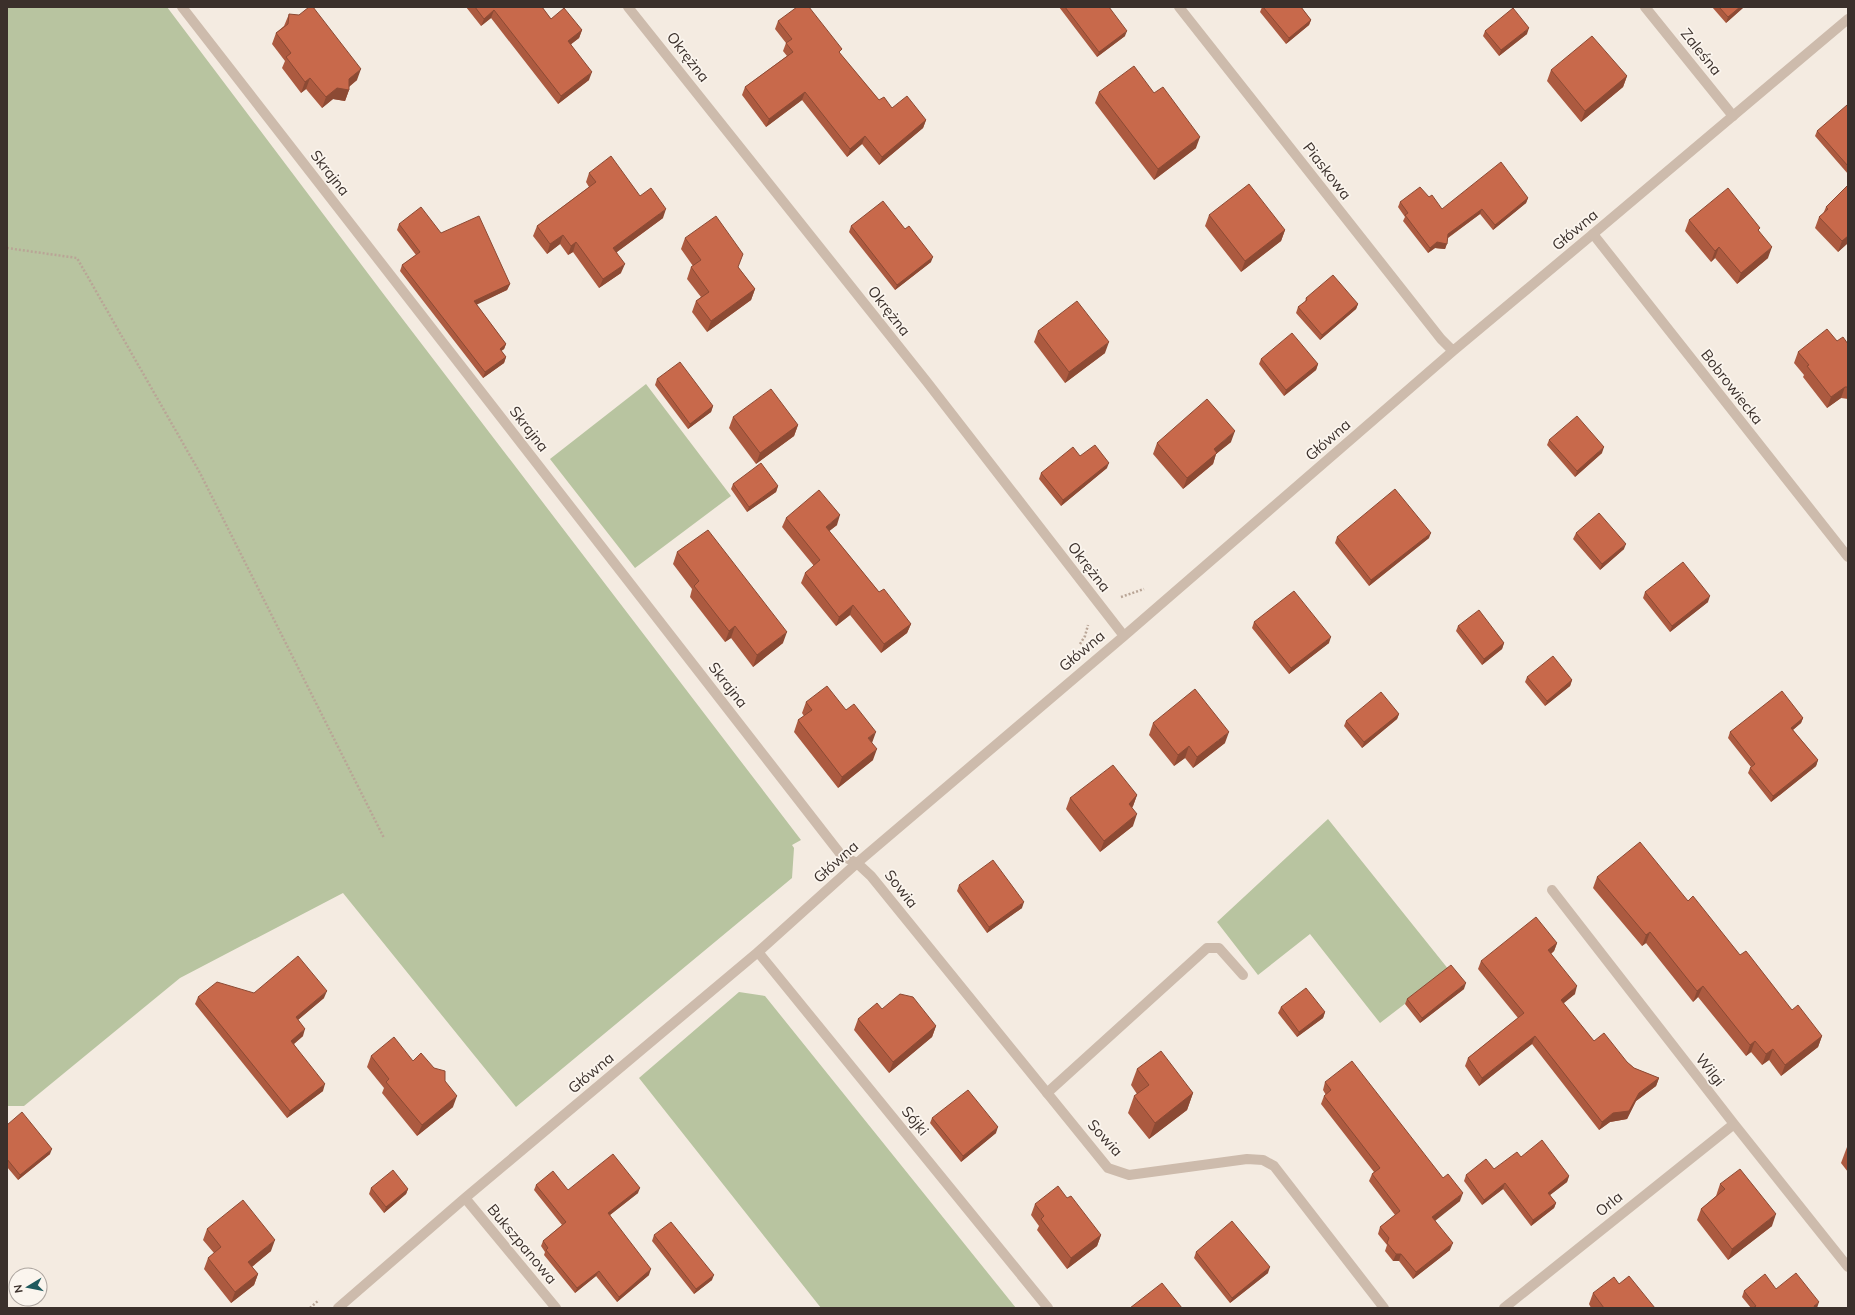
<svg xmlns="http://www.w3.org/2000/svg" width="1855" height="1315" font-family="Mulish,sans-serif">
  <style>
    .green { fill: #b8c4a0 }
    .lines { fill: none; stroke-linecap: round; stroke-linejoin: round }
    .path { stroke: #b9a596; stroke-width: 2.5; stroke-dasharray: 2 2; stroke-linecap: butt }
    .service { stroke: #cdbbac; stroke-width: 10 }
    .minor { stroke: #cdbbac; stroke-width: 10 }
    .tertiary { stroke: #cdbbac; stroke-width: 10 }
    .wall { fill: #ac5a40 }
    .shaded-wall { fill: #8c4a34 }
    .building { fill: #c8694b; stroke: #8c4a34 }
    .labels { text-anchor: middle; stroke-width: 3.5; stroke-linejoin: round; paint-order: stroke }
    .street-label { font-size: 15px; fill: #3b302b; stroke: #fbf5ee }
  </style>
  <rect width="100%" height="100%" fill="#f4ebe1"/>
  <path class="green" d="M7,7H167L385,296L801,840L792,845L794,848L792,878L516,1107L343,893L180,978L24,1106H7Z
    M646,384L731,496L635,568L550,459Z
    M1328,819L1449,970L1380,1023L1310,934L1258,975L1217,922Z
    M739,992L765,996L1016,1308H821L639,1078Z"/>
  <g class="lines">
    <path class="path" d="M7,248L77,258L200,473L384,838
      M1121,597L1144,589
      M1080,644L1085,636L1088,625
      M310,1308L319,1300"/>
    <path class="service" d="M1047,1093L1207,948H1219L1243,975"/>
    <path class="minor" d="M182,7L842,856L857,863L871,876L1108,1168L1129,1175L1247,1159L1263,1160L1274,1166L1384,1308
      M628,7L927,382L1124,636
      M1179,7L1441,339L1453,351
      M1645,7L1733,116
      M1552,890L1734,1124L1848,1267
      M758,952L1048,1308
      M465,1198L556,1308
      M338,1308L465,1198L758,952L857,863L1124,636L1453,351L1593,234
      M1504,1308L1734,1124"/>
    <path class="tertiary" d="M1848,19L1593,234L1848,557"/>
  </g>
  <path class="wall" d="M466,7H542L551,19L582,30L579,38L571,44L589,80L558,104L491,18L481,26Z
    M1059,7H1109L1125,36L1097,57Z
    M1262,7H1301L1311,20L1309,25L1286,44L1260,12Z
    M1712,7H1744L1726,23Z
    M289,14L357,80L349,87V90L345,101L333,99L322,108L306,89L301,93L282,68L285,61L272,44L276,33L284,26Z
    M778,21L840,54L879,100L892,108L926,120L923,128L879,165L862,144L847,157L802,100L766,127L742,95L745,87L787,56L783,51L786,43L775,29Z
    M1485,31L1527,34L1499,56L1483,36Z
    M1551,70L1627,76L1623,87L1581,122L1547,81Z
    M1099,92L1154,93L1196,148L1154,180L1095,103Z
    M1848,107V174L1815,136L1817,131Z
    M589,173L640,196L663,218L617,252L621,273L599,288L573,252L568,255L560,244L547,254L533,236L537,226L589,187L586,182Z
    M1848,185V243L1838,252L1815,228L1819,217L1823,214L1826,207Z
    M1429,197L1442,209L1528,198L1526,203L1493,230L1480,214L1448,238L1445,249L1435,248L1428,253L1403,221L1405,217L1398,207L1400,202Z
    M1209,215L1285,230L1281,241L1241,272L1205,226Z
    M1689,220L1759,231L1768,258L1737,284L1715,258L1711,262L1685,231Z
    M399,224L441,233L510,284L507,290L476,304L506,344L504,349L501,351L506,357L504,363L483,378L400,271L402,265L416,255L397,230Z
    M851,226L931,262L895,290L849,232Z
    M685,238L738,267L755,289L751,300L707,332L692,312L696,301L701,297L687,279L691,267L693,266L681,249Z
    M1306,298L1358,304L1356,309L1320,340L1296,313L1298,307L1305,302Z
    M1038,331L1105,353L1065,383L1034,342Z
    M1837,341L1848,344V399L1841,398L1827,408L1803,377L1804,375L1794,363L1798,352Z
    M1261,359L1318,364L1316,370L1284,396L1259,364Z
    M657,379L713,406L711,412L688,429L655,385Z
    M733,417L798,425L794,436L756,464L729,428Z
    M1549,440L1602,453L1575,477L1547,445Z
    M1231,442L1216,454L1213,464L1183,489L1153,454L1157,443Z
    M1107,468L1061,506L1039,479L1041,473Z
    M733,484L778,486L776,492L747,512L731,489Z
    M786,518L837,525L829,531L879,592L911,624L907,633L881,653L850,615L836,626L801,583L805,573L814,566L782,527Z
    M1576,533L1624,549L1600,570L1573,539Z
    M1337,537L1429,538L1369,586L1335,543Z
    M677,552L783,643L753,667L731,638L725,642L690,597L692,589L673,564Z
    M1645,592L1708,602L1670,632L1643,598Z
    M1254,622L1329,643L1289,674L1252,628Z
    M1458,626L1504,643L1502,649L1482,665L1456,631Z
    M1527,677L1572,680L1570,686L1545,706L1525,682Z
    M806,702L846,710L872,743L873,760L838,788L794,732L798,720L804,716L802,713Z
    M1399,714L1397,719L1362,748L1344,726L1346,721Z
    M1803,718L1801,723L1793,730L1818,760L1816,766L1771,802L1748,773L1750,768L1751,767L1728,738L1730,732Z
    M1153,723L1225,743L1193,768L1185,758L1174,766L1149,735Z
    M1137,795L1133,806L1132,808L1133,826L1100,852L1066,809L1070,798Z
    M1597,877L1688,901L1792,1010L1822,1036L1818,1047L1781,1076L1769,1060L1762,1065L1751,1052L1746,1056L1698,997L1693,1002L1646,943L1642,946L1593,888Z
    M959,885L1022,908L987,933L957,891Z
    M1557,943L1554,951L1551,954L1575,994L1563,1003L1594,1041L1627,1062L1634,1068L1659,1078L1656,1086L1636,1101L1627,1119L1610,1122L1599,1130L1532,1044L1479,1086L1465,1066L1468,1058L1518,1018L1478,969L1481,961Z
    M1464,989L1420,1023L1405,1004L1407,999Z
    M254,993L324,998L298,1020L303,1036L294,1044L323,1091L287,1118L195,1004L198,997Z
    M1281,1007L1325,1012L1323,1018L1297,1037L1278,1013Z
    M858,1019L936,1026L932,1037L889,1073L854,1030Z
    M371,1056L413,1061L434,1068L445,1081L453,1107L417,1136L382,1093L384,1088L367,1067Z
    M1137,1069L1193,1093L1187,1110L1149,1139L1128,1113L1134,1096L1137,1094L1131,1085Z
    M1325,1082L1460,1201L1435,1220L1450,1250L1413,1279L1399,1261H1393L1385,1251L1387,1245L1378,1234L1380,1227L1395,1215L1369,1181L1372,1174L1374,1172L1321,1104L1324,1096L1326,1095L1323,1090Z
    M932,1118L996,1133L961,1162L930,1123Z
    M7,1125L50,1154L18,1180L7,1167Z
    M1848,1145V1172L1841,1163L1847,1147Z
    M1521,1157L1569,1176L1567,1182L1550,1195L1556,1203L1554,1208L1531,1226L1503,1189L1482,1205L1464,1181L1466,1175L1494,1169Z
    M1720,1184L1772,1226L1728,1260L1697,1220L1701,1209L1716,1196Z
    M536,1185L568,1190L638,1193L610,1215L649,1275L617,1302L596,1276L575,1293L544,1255L545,1252L541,1246L543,1241L562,1225L534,1190Z
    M371,1188L408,1189L406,1194L384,1213L369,1194Z
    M1035,1204L1101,1235L1097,1246L1067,1269L1037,1230L1039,1226L1031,1215Z
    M207,1229L271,1251L252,1267L258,1274L254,1285L231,1303L204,1269L208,1258L214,1253L203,1240Z
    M654,1235L712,1280L694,1294L652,1241Z
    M1196,1252L1268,1273L1230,1303L1194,1258Z
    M1619,1284L1655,1308H1591L1589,1304L1593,1293Z
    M1776,1289L1817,1308H1751L1742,1297L1744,1291Z"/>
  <path class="shaded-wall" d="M1740,7H1744L1726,23L1728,17Z
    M494,10L491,18L481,26L484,19Z
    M1311,20L1309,25L1286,44L1289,38Z
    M1529,28L1527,34L1499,56L1501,50Z
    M582,30L579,38L565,49L568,41Z
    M1127,31L1125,36L1097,57L1099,52Z
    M361,69L357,80L346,89L349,90L345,101L333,99L322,108L326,97Z
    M592,72L589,80L558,104L561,96Z
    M1627,76L1623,87L1581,122L1585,111Z
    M310,78L306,89L301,93L305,82Z
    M805,92L802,100L766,127L769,119Z
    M926,120L923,128L879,165L882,157Z
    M865,136L862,144L847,157L850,149Z
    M1200,137L1196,148L1154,180L1158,169Z
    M1528,198L1526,203L1493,230L1495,225Z
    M666,209L663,218L610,257L613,248Z
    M1482,209L1480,214L1446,239L1448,234Z
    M1285,230L1281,241L1241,272L1245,261Z
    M563,235L560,244L547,254L550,244Z
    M1848,236V243L1838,252L1842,241Z
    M576,242L573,252L568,255L571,246Z
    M1437,242L1447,244L1445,249L1435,248L1428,253L1430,248Z
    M1719,247L1715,258L1711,262L1715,251Z
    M1772,247L1768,258L1737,284L1741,273Z
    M933,257L931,262L895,290L897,285Z
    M625,264L621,273L599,288L603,279Z
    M510,284L507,290L472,307L474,301Z
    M755,289L751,300L707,332L711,321Z
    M1358,304L1356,309L1320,340L1322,335Z
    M1109,342L1105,353L1065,383L1069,372Z
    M506,344L504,349L497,354L500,349Z
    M506,357L504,363L483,378L485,372Z
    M1318,364L1316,370L1284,396L1286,390Z
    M1845,387L1841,398L1827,408L1831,397Z
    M713,406L711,412L688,429L690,424Z
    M798,425L794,436L756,464L760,453Z
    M1235,431L1231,442L1216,454L1213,464L1183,489L1187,478L1214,449Z
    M1604,447L1602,453L1575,477L1577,471Z
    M1109,463L1107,468L1061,506L1063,500Z
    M778,486L776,492L747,512L749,507Z
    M840,515L837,525L823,536L826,527Z
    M1431,533L1429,538L1369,586L1371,580Z
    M1626,544L1624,549L1600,570L1602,564Z
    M1710,596L1708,602L1670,632L1672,626Z
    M853,605L850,615L836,626L839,617Z
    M911,624L907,633L881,653L884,644Z
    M735,626L731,638L725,642L729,631Z
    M787,632L783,643L753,667L757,655Z
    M1331,637L1329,643L1289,674L1291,668Z
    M1504,643L1502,649L1482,665L1484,659Z
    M1572,680L1570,686L1545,706L1547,701Z
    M1399,714L1397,719L1362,748L1364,742Z
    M1803,718L1801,723L1789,733L1791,728Z
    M876,732L872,743L868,738Z
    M1229,732L1225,743L1193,768L1197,757Z
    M1189,746L1185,758L1174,766L1178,755Z
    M877,749L873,760L838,788L842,777Z
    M1818,760L1816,766L1771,802L1773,796Z
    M1137,795L1133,806L1125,815L1129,804Z
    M1137,814L1133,826L1100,852L1104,841Z
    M1024,902L1022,908L987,933L989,927Z
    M1650,932L1646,943L1642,946L1646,935Z
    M1557,943L1554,951L1545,958L1548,950Z
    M1466,983L1464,989L1420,1023L1422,1018Z
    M1577,986L1575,994L1558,1008L1561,1000Z
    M1703,986L1698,997L1693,1002L1697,991Z
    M327,991L324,998L293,1024L296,1017Z
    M1325,1012L1323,1018L1297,1037L1299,1032Z
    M936,1026L932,1037L889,1073L893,1062Z
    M305,1029L303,1036L289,1048L291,1041Z
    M1535,1036L1532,1044L1479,1086L1482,1078Z
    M1822,1036L1818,1047L1781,1076L1785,1065Z
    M1755,1041L1751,1052L1746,1056L1750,1045Z
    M1773,1049L1769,1060L1762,1065L1766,1054Z
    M1659,1078L1656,1086L1636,1101L1627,1119L1610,1122L1599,1130L1602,1122Z
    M325,1084L323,1091L287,1118L290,1111Z
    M1193,1093L1187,1110L1149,1139L1155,1123Z
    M457,1096L453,1107L417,1136L422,1125Z
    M998,1127L996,1133L961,1162L963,1156Z
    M52,1149L50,1154L18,1180L20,1175Z
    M1569,1176L1567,1182L1546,1198L1548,1193Z
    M1505,1183L1503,1189L1482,1205L1484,1200Z
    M640,1188L638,1193L606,1218L608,1213Z
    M408,1189L406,1194L384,1213L386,1207Z
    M1463,1193L1460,1201L1430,1225L1432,1217Z
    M1556,1203L1554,1208L1531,1226L1533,1220Z
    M1776,1214L1772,1226L1728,1260L1732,1249Z
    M1101,1235L1097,1246L1067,1269L1071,1258Z
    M275,1240L271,1251L244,1273L248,1262Z
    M1453,1243L1450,1250L1413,1279L1416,1272Z
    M1396,1254H1401L1399,1261H1393Z
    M1270,1267L1268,1273L1230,1303L1232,1298Z
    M651,1269L649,1275L617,1302L619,1297Z
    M599,1271L596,1276L575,1293L577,1288Z
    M258,1274L254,1285L231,1303L235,1292Z
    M714,1275L712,1280L694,1294L696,1289Z
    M1819,1302L1817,1308H1813L1814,1306Z"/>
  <path class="building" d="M309,7H313L361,69L349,79V90L337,88L326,97L310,78L305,82L286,57L291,53L276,33L288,24L289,14L299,15Z
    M475,7H542L551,19L564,8L582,30L568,41L592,72L561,96L494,10L484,19Z
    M797,7H809L842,49L839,52L879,100L884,97L892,108L907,96L926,120L882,157L865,136L850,149L805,92L769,119L745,87L793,52L786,43L792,39L778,21Z
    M1065,7H1109L1127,31L1099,52Z
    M1263,7H1301L1311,20L1289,38Z
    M1719,7H1740L1728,17Z
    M1513,8L1529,28L1501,50L1485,31Z
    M1592,36L1627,76L1585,111L1551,70Z
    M1134,66L1154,93L1163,87L1200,137L1158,169L1099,92Z
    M1847,105L1848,107V166L1817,131Z
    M611,156L640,196L651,188L666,209L613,248L625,264L603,279L576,242L571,246L563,235L550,244L537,226L596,182L589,173Z
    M1501,162L1528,198L1495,225L1482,209L1448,234L1447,244L1437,242L1430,248L1405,215L1408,213L1400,202L1420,187L1429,197L1432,195L1442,209Z
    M1249,184L1285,230L1245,261L1209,215Z
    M1848,185V236L1842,241L1819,217L1828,209L1826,207Z
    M1728,188L1760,228L1758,230L1772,247L1741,273L1719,247L1715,251L1689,220Z
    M883,201L905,229L909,226L933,257L897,285L851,226Z
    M421,207L441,233L479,216L510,284L474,301L506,344L500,349L506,357L485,372L402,265L420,252L399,224Z
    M716,216L743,254L738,267L755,289L711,321L696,301L709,292L691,267L701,260L685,238Z
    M1333,275L1358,304L1322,335L1298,307L1307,300L1306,298Z
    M1077,301L1109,342L1069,372L1038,331Z
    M1827,329L1837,341L1843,337L1848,344V387H1845L1831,397L1807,366L1809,365L1798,352Z
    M1292,333L1318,364L1286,390L1261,359Z
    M680,362L713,406L690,424L657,379Z
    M771,389L798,425L760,453L733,417Z
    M1207,399L1235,431L1214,449L1217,453L1187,478L1157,443Z
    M1577,416L1604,447L1577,471L1549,440Z
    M1095,445L1109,463L1063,500L1041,473L1073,447L1080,456Z
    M761,463L778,486L749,507L733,484Z
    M1395,489L1431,533L1371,580L1337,537Z
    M819,490L840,515L826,527L879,592L884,589L911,624L884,644L853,605L839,617L805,573L820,560L786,518Z
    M1599,513L1626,544L1602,564L1576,533Z
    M708,530L787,632L757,655L735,626L729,631L694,586L699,581L677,552Z
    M1683,562L1710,596L1672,626L1645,592Z
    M1294,591L1331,637L1291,668L1254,622Z
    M1479,610L1504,643L1484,659L1458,626Z
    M1553,656L1572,680L1547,701L1527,677Z
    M827,686L846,710L854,704L876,732L868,738L877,749L842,777L798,720L812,710L806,702Z
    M1195,689L1229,732L1197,757L1189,746L1178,755L1153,723Z
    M1782,691L1803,718L1791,728L1818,760L1773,796L1750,768L1755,764L1730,732Z
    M1381,692L1399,714L1364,742L1346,721Z
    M1113,765L1137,795L1129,804L1137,814L1104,841L1070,798Z
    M1640,842L1688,901L1693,896L1740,955L1746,951L1792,1010L1798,1005L1822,1036L1785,1065L1773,1049L1766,1054L1755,1041L1750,1045L1703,986L1697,991L1650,932L1646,935L1597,877Z
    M993,860L1024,902L989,927L959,885Z
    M1536,917L1557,943L1548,950L1577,986L1561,1000L1594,1041L1604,1033L1627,1062L1634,1068L1659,1078L1639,1093L1629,1111L1613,1113L1602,1122L1535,1036L1482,1078L1468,1058L1524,1013L1481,961Z
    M298,956L327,991L296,1017L305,1029L291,1041L325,1084L290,1111L198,997L217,982L254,993Z
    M1451,965L1466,983L1422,1018L1407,999Z
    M1306,988L1325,1012L1299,1032L1281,1007Z
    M900,994L913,997L936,1026L893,1062L858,1019L877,1003L882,1009Z
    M394,1037L413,1061L421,1053L434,1068L445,1071V1081L457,1096L422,1125L386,1082L389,1079L371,1056Z
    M1161,1051L1193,1093L1155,1123L1134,1096L1149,1085L1137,1069Z
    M1352,1061L1443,1178L1448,1174L1463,1193L1432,1217L1453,1243L1416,1272L1401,1254H1396L1387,1243L1389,1238L1380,1227L1400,1211L1372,1174L1380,1168L1324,1096L1331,1090L1325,1082Z
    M968,1090L998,1127L963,1156L932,1118Z
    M22,1112L52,1149L20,1175L7,1159V1125Z
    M1542,1140L1569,1176L1548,1193L1556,1203L1533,1220L1505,1183L1484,1200L1466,1175L1486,1159L1494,1169L1517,1152L1521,1157Z
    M613,1154L640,1188L608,1213L651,1269L619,1297L599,1271L577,1288L546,1250L548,1248L543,1241L566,1222L536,1185L553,1171L568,1190Z
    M1740,1169L1776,1214L1732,1249L1701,1209L1725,1189L1720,1184Z
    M393,1170L408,1189L386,1207L371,1188Z
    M1058,1186L1067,1198L1071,1196L1101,1235L1071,1258L1041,1219L1044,1216L1035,1204Z
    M243,1200L275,1240L248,1262L258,1274L235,1292L208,1258L221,1247L207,1229Z
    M1232,1221L1270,1267L1232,1298L1196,1252Z
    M671,1222L714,1275L696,1289L654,1235Z
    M1796,1273L1819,1302L1814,1306L1815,1308H1753L1756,1306L1744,1291L1765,1274L1776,1289Z
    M1629,1276L1655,1308H1604L1593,1293L1614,1277L1619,1284Z
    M1162,1283L1182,1308H1130Z"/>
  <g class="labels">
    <g class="street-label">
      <text transform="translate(1701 52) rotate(51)" y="5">Zaleśna</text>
      <text transform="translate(688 57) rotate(52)" y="5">Okrężna</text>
      <text transform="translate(1327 171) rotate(52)" y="5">Piaskowa</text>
      <text transform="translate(330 173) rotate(52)" y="5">Skrajna</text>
      <text transform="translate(1575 230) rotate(-40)" y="5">Główna</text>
      <text transform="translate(889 311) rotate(52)" y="5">Okrężna</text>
      <text transform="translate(1732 387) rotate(52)" y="5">Bobrowiecka</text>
      <text transform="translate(529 429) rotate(52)" y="5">Skrajna</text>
      <text transform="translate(1328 440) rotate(-41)" y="5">Główna</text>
      <text transform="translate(1089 567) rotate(52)" y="5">Okrężna</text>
      <text transform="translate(1082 651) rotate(-40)" y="5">Główna</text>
      <text transform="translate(728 685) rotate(52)" y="5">Skrajna</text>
      <text transform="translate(836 862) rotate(-42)" y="5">Główna</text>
      <text transform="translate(901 889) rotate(52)" y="5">Sowia</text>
      <text transform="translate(1710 1070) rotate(52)" y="5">Wilgi</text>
      <text transform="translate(591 1073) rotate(-40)" y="5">Główna</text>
      <text transform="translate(915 1121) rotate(51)" y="5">Sójki</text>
      <text transform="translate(1105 1138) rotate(48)" y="5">Sowia</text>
      <text transform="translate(1609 1204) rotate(-39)" y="5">Orla</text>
      <text transform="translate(522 1244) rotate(50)" y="5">Bukszpanowa</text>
    </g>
  </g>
  <rect width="1855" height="1315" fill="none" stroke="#3b302b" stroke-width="16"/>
  <g transform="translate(28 1287) rotate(260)"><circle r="19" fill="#fbf5ee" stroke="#aea6a0"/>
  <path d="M0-3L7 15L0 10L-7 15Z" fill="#1f5a5e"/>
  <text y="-6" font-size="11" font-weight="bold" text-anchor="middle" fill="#3b302b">N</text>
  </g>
</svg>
